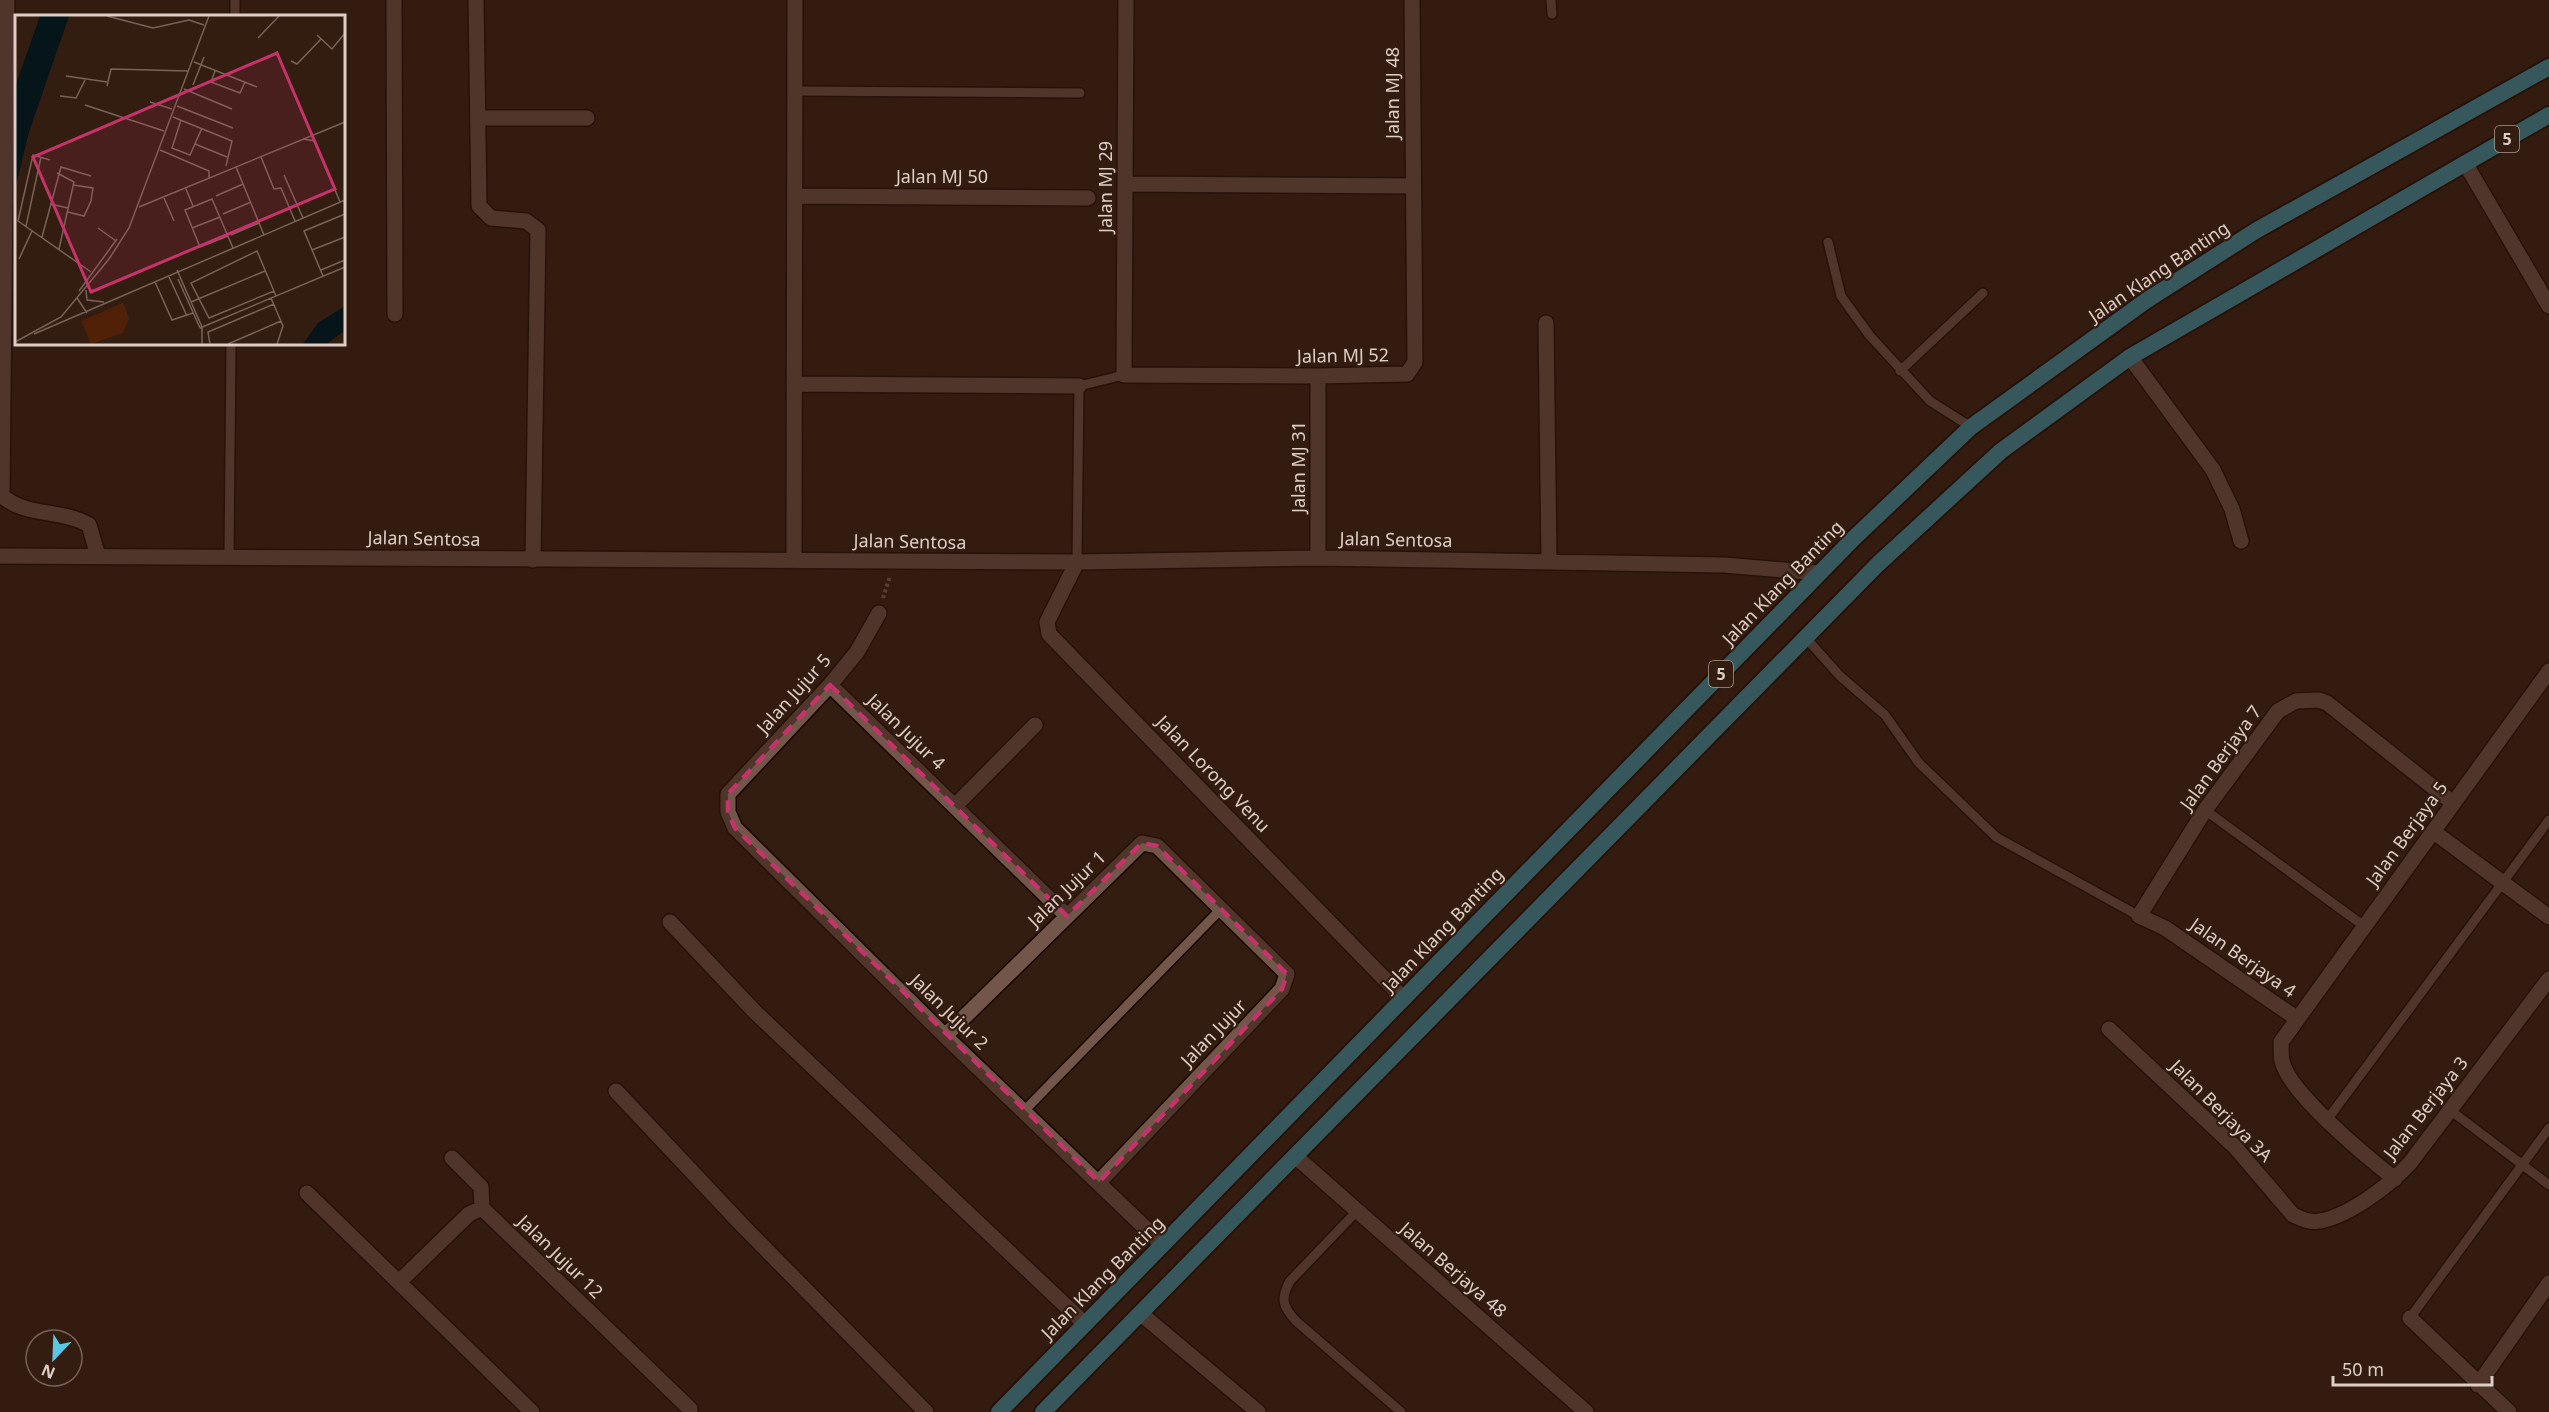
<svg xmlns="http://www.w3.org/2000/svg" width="2549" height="1412" font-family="'Noto Sans',sans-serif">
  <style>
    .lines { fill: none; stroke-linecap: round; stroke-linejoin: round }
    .service-casing { stroke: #1a0500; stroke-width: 12 }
    .minor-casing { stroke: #1a0500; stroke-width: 18 }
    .trunk-casing { stroke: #1a0500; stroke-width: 20 }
    .path { stroke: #816c62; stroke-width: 4; stroke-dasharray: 3 3; stroke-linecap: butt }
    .service { stroke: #725649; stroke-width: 9 }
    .minor { stroke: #725649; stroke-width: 15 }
    .trunk { stroke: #3aa2b8; stroke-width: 16 }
    .marked { fill: none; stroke: #c6336b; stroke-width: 4.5; stroke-dasharray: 12 8; stroke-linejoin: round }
    .labels { text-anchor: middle; stroke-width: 4.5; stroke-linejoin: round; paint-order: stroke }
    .shield { fill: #331c10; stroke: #ab998f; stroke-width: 1.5 }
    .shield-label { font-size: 16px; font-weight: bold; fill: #dfcec6 }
    .street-label { font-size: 18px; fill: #dfcec6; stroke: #331c10 }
    .inset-road { fill: none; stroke: #786359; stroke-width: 1.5 }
    .view { fill: #c6336b; fill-opacity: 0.15; stroke: #c6336b; stroke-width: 3 }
    .inset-edge { fill: none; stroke: #dfcec6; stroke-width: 3 }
  </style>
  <rect width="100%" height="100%" fill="#331c10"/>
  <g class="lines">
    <defs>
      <path id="service" d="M1551,0L1552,14
        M235,16V0
        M795,91L1080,93
        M1828,242L1841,296L1870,336L1930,401L1971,427
        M1900,371L1983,293
        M229,556L231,344
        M1077,562L1079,386L1124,375
        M1805,637L1840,676L1885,715L1919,763L1996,837L2139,916
        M2205,810L2364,926
        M2450,1110L2549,1185
        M1024,1111L1221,909
        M2327,1120L2549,820
        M1357,1211L1290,1281C1280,1299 1283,1307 1296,1321L1401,1412
        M2410,1318L2549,1128"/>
      <path id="minor" d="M7,0L2,496C26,517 62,509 89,525L98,556
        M394,0L395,314
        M476,0L479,206L491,218L526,221L538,230L533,560
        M1126,0L1124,375L1318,376L1407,374L1415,362L1412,0
        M478,118H587
        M2465,163L2549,306
        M1125,184L1413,186
        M795,196L1088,198
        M1546,323L1549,562
        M2130,357L2213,470L2232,509L2241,541
        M794,384L1079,386
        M0,556L1077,562L1318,558L1724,565L1819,573
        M1318,558V376
        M794,560L795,0
        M1077,562L1047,622L1049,634L1404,999
        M879,613L857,652L830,685L728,794V812L735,828L945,1036L1163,1245
        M830,685L1067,916
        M955,806L1035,725
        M2434,832L2549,917
        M670,922L755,1012L1085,1324
        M2296,1018L2165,928L2139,916L2205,810L2278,711L2296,701L2319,700L2327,703L2453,803
        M2109,1029L2235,1147L2293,1215C2302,1219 2310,1223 2320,1221C2349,1216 2390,1185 2410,1163L2549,979
        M945,1036L1142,843L1157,846L1287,974L1282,989L1099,1182
        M616,1091L742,1225L926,1412
        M1295,1156L1586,1412
        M452,1158L481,1187L482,1208
        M2395,1179C2368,1158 2289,1093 2282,1061C2281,1056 2281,1048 2281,1042L2549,671
        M307,1193L532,1412
        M399,1282L469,1214L482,1208L690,1409L689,1412
        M1140,1313L1258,1412
        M2410,1318L2509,1412
        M2478,1385L2549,1283"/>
      <path id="trunk" d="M999,1412L1854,538L1971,427L2147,300L2257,230L2549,67
        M1043,1412L1878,564L2001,451L2130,357L2549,115"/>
    </defs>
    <use href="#service" class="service-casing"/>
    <use href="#minor" class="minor-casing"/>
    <use href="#trunk" class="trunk-casing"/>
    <path class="path" d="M883,598L890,576"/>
    <use href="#service" class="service"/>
    <use href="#minor" class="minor"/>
    <use href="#trunk" class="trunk"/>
  </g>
  <path d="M0 0H2549V1412H0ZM830,685L1067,916L1142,843L1157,846L1287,974L1282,989L1099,1182L735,828L728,812V794Z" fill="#331c10" fill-opacity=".55" fill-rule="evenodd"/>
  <path class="marked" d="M830,685L1067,916L1142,843L1157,846L1287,974L1282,989L1099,1182L735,828L728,812V794Z"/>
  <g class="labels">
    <g class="shield">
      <rect x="2495" y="126" width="24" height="26" rx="4.5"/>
      <rect x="1709" y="661" width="24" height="26" rx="4.5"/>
    </g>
    <g class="shield-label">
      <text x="2507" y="145">5</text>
      <text x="1721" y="680">5</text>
    </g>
    <g class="street-label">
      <text transform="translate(1393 93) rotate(-90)" y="6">Jalan MJ 48</text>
      <text x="942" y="183">Jalan MJ 50</text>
      <text transform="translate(1106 187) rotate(-90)" y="6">Jalan MJ 29</text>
      <text transform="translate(2159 272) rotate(-34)" y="6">Jalan Klang Banting</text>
      <text transform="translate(1343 356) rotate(-1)" y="6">Jalan MJ 52</text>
      <text transform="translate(1299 467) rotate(-90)" y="6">Jalan MJ 31</text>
      <text transform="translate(424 539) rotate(1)" y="6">Jalan Sentosa</text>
      <text transform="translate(1396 540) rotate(1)" y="6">Jalan Sentosa</text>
      <text transform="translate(910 542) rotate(1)" y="6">Jalan Sentosa</text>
      <text transform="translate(1783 583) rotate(-46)" y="6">Jalan Klang Banting</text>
      <text transform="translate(794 694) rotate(-48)" y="6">Jalan Jujur 5</text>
      <text transform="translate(906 732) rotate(44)" y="6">Jalan Jujur 4</text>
      <text transform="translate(2221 758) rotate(-54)" y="6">Jalan Berjaya 7</text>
      <text transform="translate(1213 774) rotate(46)" y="6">Jalan Lorong Venu</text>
      <text transform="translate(2407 834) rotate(-54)" y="6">Jalan Berjaya 5</text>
      <text transform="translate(1067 889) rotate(-44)" y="6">Jalan Jujur 1</text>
      <text transform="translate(1443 930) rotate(-46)" y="6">Jalan Klang Banting</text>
      <text transform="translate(2243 958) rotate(35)" y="6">Jalan Berjaya 4</text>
      <text transform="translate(949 1012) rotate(44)" y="6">Jalan Jujur 2</text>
      <text transform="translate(1214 1033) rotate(-46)" y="6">Jalan Jujur</text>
      <text transform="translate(2426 1108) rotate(-52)" y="6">Jalan Berjaya 3</text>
      <text transform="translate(2221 1111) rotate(45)" y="6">Jalan Berjaya 3A</text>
      <text transform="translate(560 1257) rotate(44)" y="6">Jalan Jujur 12</text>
      <text transform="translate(1453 1270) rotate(41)" y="6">Jalan Berjaya 48</text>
      <text transform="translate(1103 1278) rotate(-45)" y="6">Jalan Klang Banting</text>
    </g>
  </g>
  <g transform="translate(15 15)">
    <rect width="330" height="330" fill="#331c10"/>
    <path d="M108,288L114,303L108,318L76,329L66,306Z" fill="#502106"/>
    <path d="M25,1H54L14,117L0,174V72ZM330,291V315L312,329H288L303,308Z" fill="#061519"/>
    <path class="inset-road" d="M92,1L138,13L174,5L189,10M302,20L317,34L330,18M243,23L264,1M276,46L282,49L306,24M179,47L242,72M200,56L196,67L225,78L230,67M51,61L92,67M178,70L189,42M92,71L96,54L173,56M169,74L217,94M45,81L61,83L70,65M135,87L157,94M70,90L149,116M162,91L218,113M158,102L217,126L211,151M166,105L157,133L175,140L187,113M288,124L300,126L325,187M180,129L212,142M145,135L194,156V164M246,142L259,174L266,173L280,206M35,145L18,140L3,206L76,257M221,152L249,220M42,158L59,167L44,234M269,160L288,203M171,174L178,191M201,181L228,169M149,183L159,206M35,189L53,193M124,192L330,107M53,197L69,201L76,186L78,173L58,170M208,199L236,187M11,211L26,142M83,213L101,226M177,213L205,202M216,220L244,208M213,221L185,232L170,195L197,184L218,233M27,222L46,152L76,161M297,235L330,222M4,244L17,216M162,255L187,312V329M306,255L330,245M308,261L289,216L330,199M154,262L172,301M163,264L185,313M140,267L157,305L178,298M71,275L72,285L89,287M64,276L102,224M259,276L194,303L176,268L242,236L261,281M62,283L72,298M256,283L268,311L262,329M176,287L250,256M185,313L330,252M19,319L330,185M0,327L46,302L94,244L114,213L194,1M195,329L193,317L259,289M213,329L266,306"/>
    <path class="view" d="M262,38L320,174L76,277L18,142Z"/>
    <rect width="330" height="330" class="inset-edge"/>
  </g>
  <g transform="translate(54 1358) rotate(203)"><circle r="28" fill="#331c10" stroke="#786359" stroke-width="1.5"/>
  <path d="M0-4.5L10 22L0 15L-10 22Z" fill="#59c8e5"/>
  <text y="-9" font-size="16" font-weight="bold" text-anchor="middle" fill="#dfcec6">N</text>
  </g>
  <path d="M2333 1376v9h159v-9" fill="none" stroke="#dfcec6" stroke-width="3"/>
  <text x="2342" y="1376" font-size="18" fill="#dfcec6" stroke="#331c10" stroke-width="4.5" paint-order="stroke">50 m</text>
</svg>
